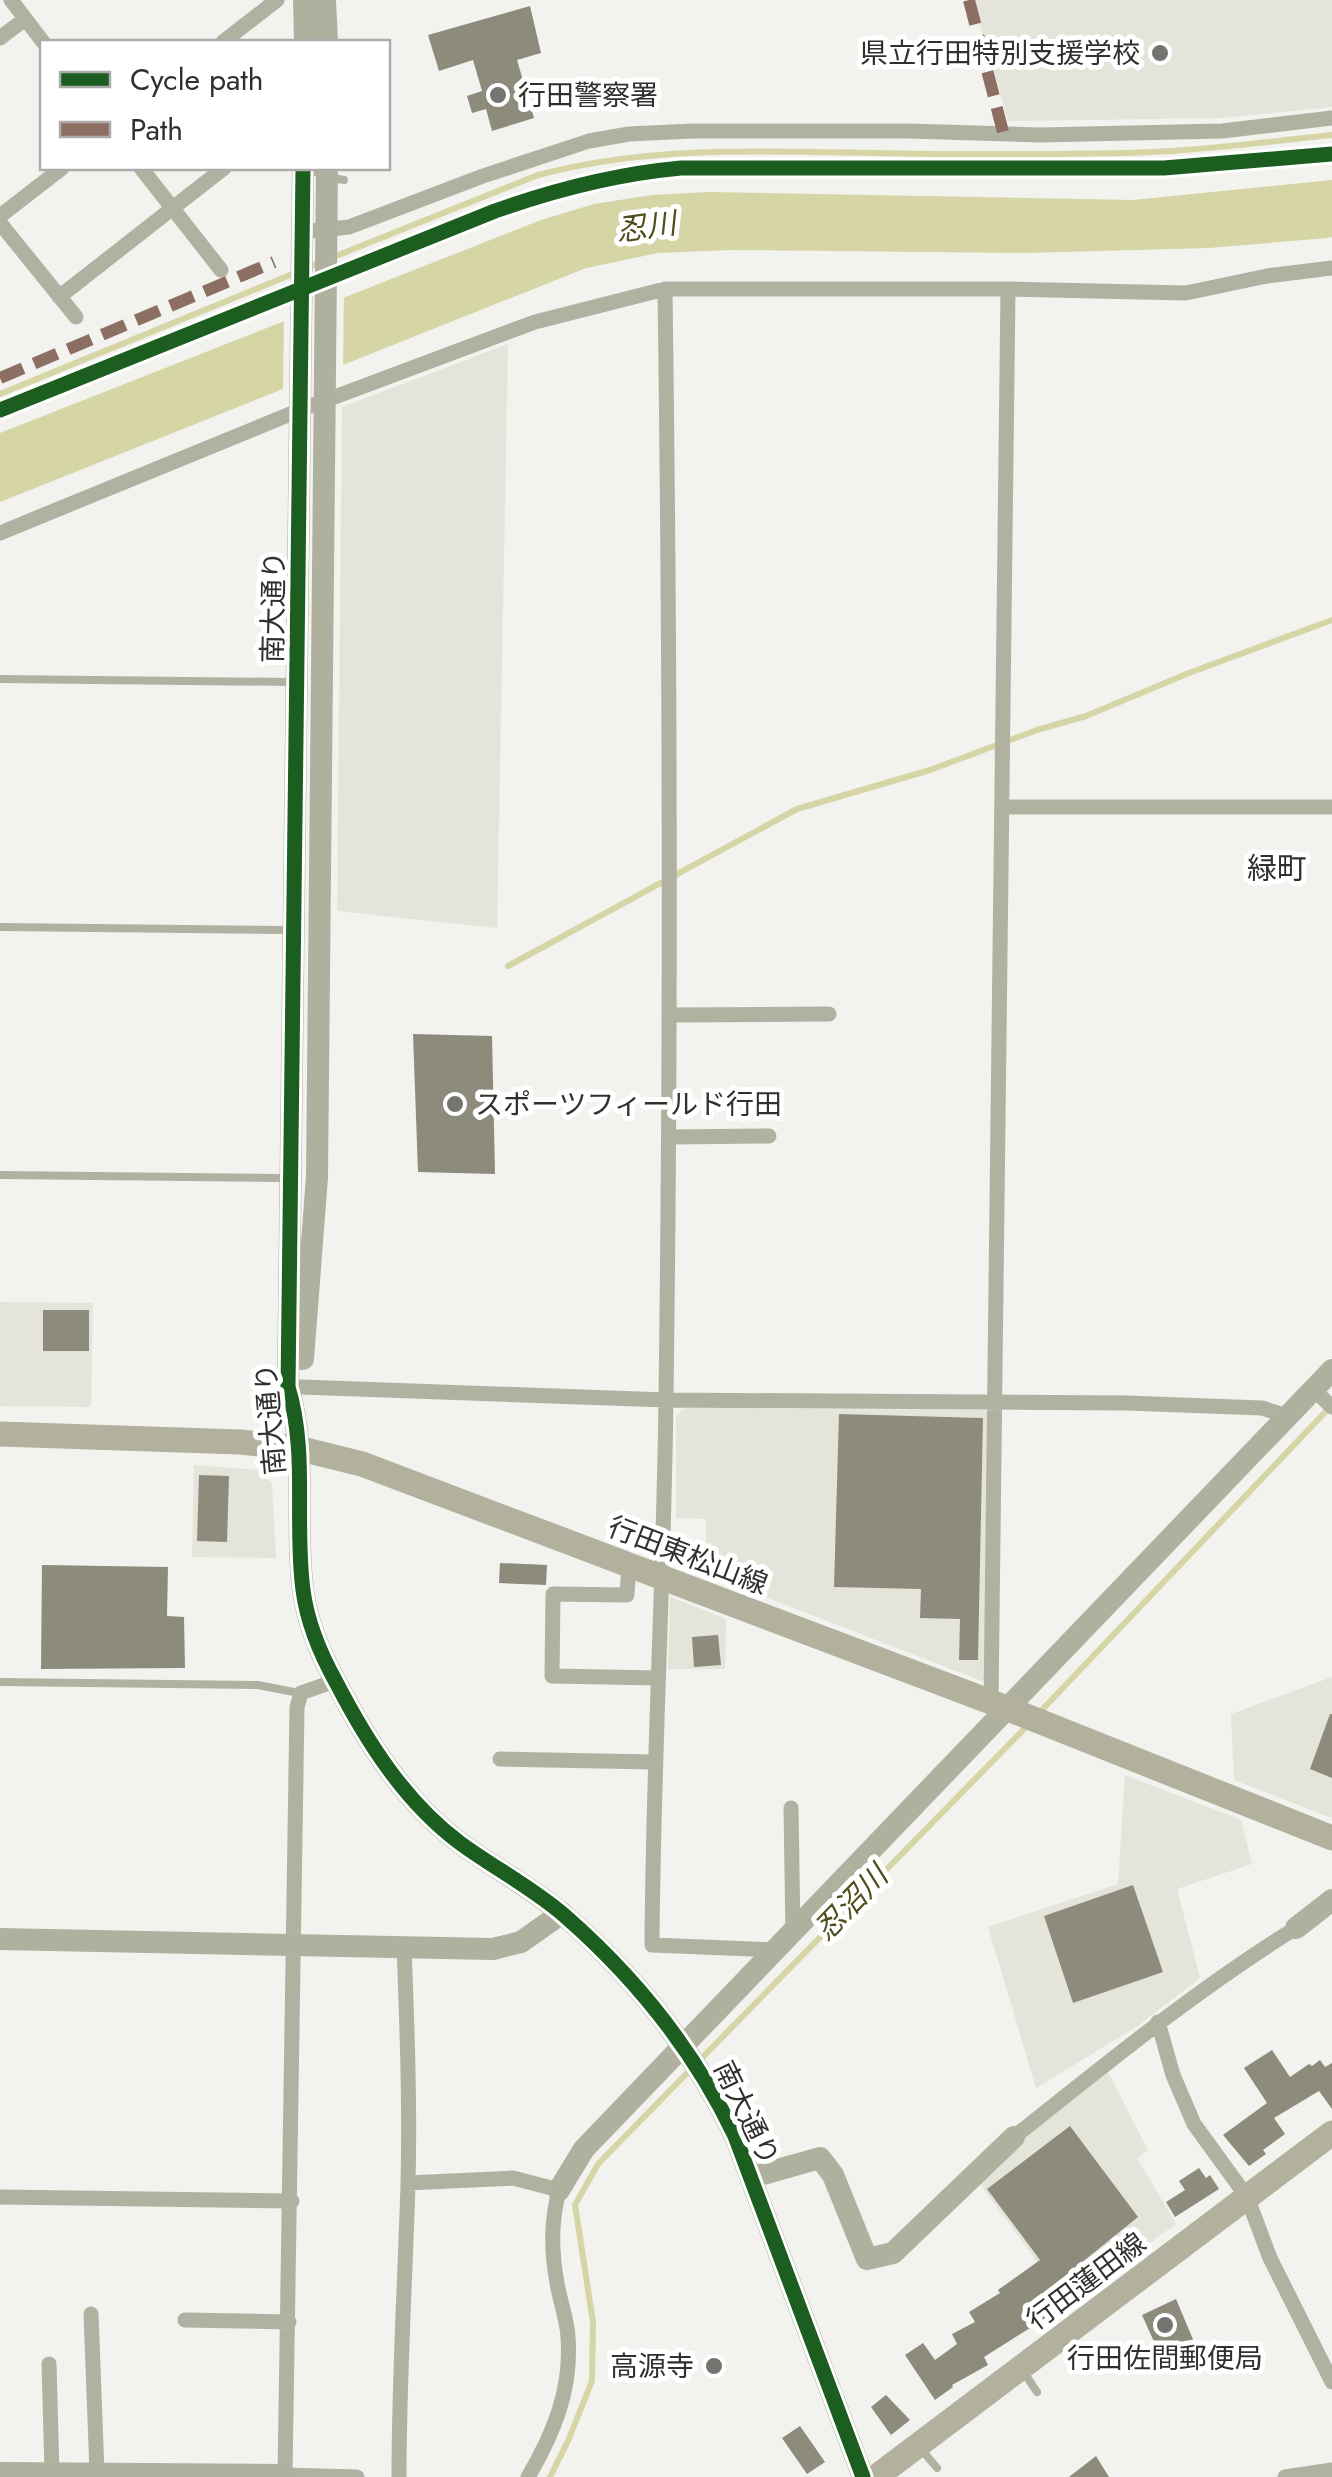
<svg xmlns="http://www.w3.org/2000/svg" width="1332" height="2477" font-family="Jost,'Noto Sans JP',sans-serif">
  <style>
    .built { fill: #e4e4da }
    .water { fill: #d6d5a5 }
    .pier { fill: #f2f2ee }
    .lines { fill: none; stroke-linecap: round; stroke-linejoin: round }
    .stream { stroke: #d6d5a5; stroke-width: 6 }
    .building { fill: #8c8b7c }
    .lane { stroke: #b1b1a2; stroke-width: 8 }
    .street { stroke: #b1b1a2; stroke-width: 15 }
    .secondary { stroke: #b0b09f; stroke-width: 22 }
    .primary { stroke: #b1b19e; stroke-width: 25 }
    .quiet { stroke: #8d6e63; stroke-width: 12; stroke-dasharray: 25 12; stroke-linecap: butt }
    .cycleway-casing { stroke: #fff; stroke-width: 21 }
    .cycleway { stroke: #1b5e20; stroke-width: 15 }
    .poi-dot { fill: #747471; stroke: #fff; stroke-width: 4 }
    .labels { text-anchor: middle; stroke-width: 10; stroke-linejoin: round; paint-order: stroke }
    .poi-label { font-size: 28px; fill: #30302d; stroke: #fff; text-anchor: end }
    .street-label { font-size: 28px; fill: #30302d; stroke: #fff }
    .water-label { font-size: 30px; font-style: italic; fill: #504e1c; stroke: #fff }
    .neighbourhood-label { font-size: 30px; fill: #30302d; stroke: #fff }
  </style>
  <rect width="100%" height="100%" fill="#f2f2ee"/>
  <path class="built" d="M973,0H1332V107L1221,118L1008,121Z
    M508,344L497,928L337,911L342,407Z
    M0,1302L93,1303L91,1407L0,1406Z
    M685,1408L985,1410L992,1417L990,1676L982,1681L706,1574V1519L676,1518V1416Z
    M194,1465L260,1470L272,1483L276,1558L192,1557Z
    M670,1597L726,1619L725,1669H668Z
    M1332,1677V1818L1234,1780L1231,1714Z
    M1125,1775L1241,1820L1252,1864L1177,1889L1200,1978L1139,2025L1036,2088L988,1927L1118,1884Z
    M1107,2070L1148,2150L1137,2158L1176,2224L1067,2303L978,2181L1019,2140Z"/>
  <path class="water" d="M1332,180V237L1327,238L1209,248L1026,253L732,250L658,253L586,268L0,502V433L541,220L594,204L652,195L708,192L1133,200Z"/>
  <path class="pier" d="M344,290L343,370L283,394L284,314Z"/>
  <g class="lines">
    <path class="stream" d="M306,268L538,175C669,140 804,154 938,154C1009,154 1080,155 1151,152C1211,150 1272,141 1332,135
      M0,394L295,273
      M508,966L797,809L930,770L1037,730L1086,716L1189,673L1332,620
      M1040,1712L1331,1406
      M550,2477L568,2441L592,2381L593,2322L575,2205L598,2164L1028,1725"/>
  </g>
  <path class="building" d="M530,6L541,53L517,60L534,118L492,131L486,109L472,113L467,96L482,91L473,60L439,71L428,35Z
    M413,1034L492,1036L495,1174L418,1172Z
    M43,1310H89V1351H43Z
    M839,1414L983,1418L978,1660H959L960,1619L920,1618L921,1589L834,1587Z
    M199,1475L229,1476L227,1542L197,1541Z
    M500,1563L547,1565L546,1585L499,1583Z
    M42,1565L168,1567L167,1616L184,1617L185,1668L41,1669Z
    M718,1635L721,1665L694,1667L692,1637Z
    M1330,1714H1332V1778L1310,1769Z
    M1133,1885L1163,1972L1073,2003L1044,1916Z
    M1272,2050L1290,2077L1309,2064L1312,2066L1320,2060L1325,2067L1332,2063V2109L1319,2091L1274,2118L1285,2134L1263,2150L1266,2154L1249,2166L1223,2135L1267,2103L1244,2068Z
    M1070,2126L1138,2217L1034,2301L1046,2318L984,2357L988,2365L952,2385L953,2387L935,2400L905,2355L923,2343L935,2360L957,2344L952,2334L975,2322L969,2312L1000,2293L998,2290L1040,2260L987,2189Z
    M1199,2168L1206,2178L1210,2175L1219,2189L1175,2217L1166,2202L1185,2190L1179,2181Z
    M1176,2299L1197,2349L1172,2360L1161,2341L1155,2344L1142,2315Z
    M886,2395L910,2420L891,2435L871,2407Z
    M800,2426L825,2462L807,2474L782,2438Z
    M1096,2456L1109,2477H1069Z"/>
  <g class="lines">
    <path class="lane" d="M306,168L327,177L344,180
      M0,679L292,682
      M0,927L289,930
      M0,1175L287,1178
      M0,1682L258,1685L299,1693
      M1023,2371L1037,2392
      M921,2449L937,2468"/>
    <path class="street" d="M11,0L43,42
      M0,38L25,19
      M223,42L277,0
      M141,168L221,270
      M0,216L62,168
      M0,223L76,317
      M302,232L349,227L483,176L589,141L629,134L693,131H908L1040,135L1222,131L1332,118
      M665,289C670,658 671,1027 666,1396C664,1579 653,1762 652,1945L778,1950
      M59,297L224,168
      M0,533L300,410L535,322L665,289H1008L1186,293L1267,276L1332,268
      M1003,807H1332
      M670,1015L829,1014
      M669,1137L769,1136
      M301,1387L666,1400L1127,1403L1262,1408L1287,1416
      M1314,1390L1332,1407
      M629,1565L627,1595L553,1594L552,1676L658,1678
      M335,1681L301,1693L297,1707L285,2475L357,2477
      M991,1702L1008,289
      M500,1759L654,1762
      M791,1808L793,1934
      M1158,2022L1173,2075L1194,2124L1247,2197L1270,2258L1332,2382
      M1014,2137C1106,2064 1196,1990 1296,1928
      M408,2183L513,2178L559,2190C551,2222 551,2250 557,2283C560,2301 567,2319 568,2337C572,2389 554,2433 528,2477
      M0,2197L292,2201
      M91,2314L97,2473
      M185,2320L289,2322
      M49,2364L52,2472
      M399,2477C399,2379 405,2282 408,2185C410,2105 407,2025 404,1946
      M1285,2477L1332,2470"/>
    <path class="secondary" d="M304,0L305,42
      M325,0L327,42
      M303,168L288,1387C308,1452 294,1523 303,1590C307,1621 321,1655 336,1682C367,1742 405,1802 460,1843C494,1868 533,1888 565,1916C637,1979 694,2050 735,2136L863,2477
      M303,1359L317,1177L327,168
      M1296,1928L1332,1900
      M0,1939L493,1949L521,1942L562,1913
      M752,2177L820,2158L833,2175L867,2259L893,2253L1014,2137
      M559,2190L584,2149L1332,1370
      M0,2473L285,2475"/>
    <path class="primary" d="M0,1434L240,1442L297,1448L362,1464L991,1702L1332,1838
      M876,2477L1332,2133"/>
    <path class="quiet" d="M969,0L1003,132
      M0,378L274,262"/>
    <defs>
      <path id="cycleway" d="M303,168L288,1387C308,1452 294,1523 303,1590C307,1621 321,1655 336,1682C367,1742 405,1802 460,1843C494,1868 533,1888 565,1916C637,1979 694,2050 735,2136L863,2477
        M0,410L495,211C557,189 616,174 681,168H1164L1332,154"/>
    </defs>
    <use href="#cycleway" class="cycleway-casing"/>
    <use href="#cycleway" class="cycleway"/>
  </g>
  <g class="poi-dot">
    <circle cx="1160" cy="53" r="10"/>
    <circle cx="498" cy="95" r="10"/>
    <circle cx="455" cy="1104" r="10"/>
    <circle cx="1165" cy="2325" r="10"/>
    <circle cx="714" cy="2366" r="10"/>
  </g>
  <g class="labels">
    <g class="poi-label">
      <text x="1140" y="63">県立行田特別支援学校</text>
      <text x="518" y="105" text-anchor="start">行田警察署</text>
      <text x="475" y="1114" text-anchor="start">スポーツフィールド行田</text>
      <text x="1165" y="2368" text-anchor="middle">行田佐間郵便局</text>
      <text x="694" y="2376">高源寺</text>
    </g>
    <g class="street-label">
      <text transform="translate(273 607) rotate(-89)" y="10">南大通り</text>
      <text transform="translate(270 1419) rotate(-95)" y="10">南大通り</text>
      <text transform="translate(688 1555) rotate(21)" y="10">行田東松山線</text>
      <text transform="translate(747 2113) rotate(64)" y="10">南大通り</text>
      <text transform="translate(1086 2281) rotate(-37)" y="10">行田蓮田線</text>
    </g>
    <g class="water-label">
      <text transform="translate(646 227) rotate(-8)" y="10">忍川</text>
      <text transform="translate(851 1903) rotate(-46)" y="10">忍沼川</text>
    </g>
    <g class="neighbourhood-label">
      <text x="1277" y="879">緑町</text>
    </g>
  </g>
  <rect x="40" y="40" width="350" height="130" fill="#ffffff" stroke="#acacab" stroke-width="2.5"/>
  <rect x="60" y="72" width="50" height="15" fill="#1b5e20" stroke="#acacab" stroke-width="2.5"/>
  <text x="130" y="90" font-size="30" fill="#30302d">Cycle path</text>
  <rect x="60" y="122" width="50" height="15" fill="#8d6e63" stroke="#acacab" stroke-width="2.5"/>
  <text x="130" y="140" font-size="30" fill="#30302d">Path</text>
</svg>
